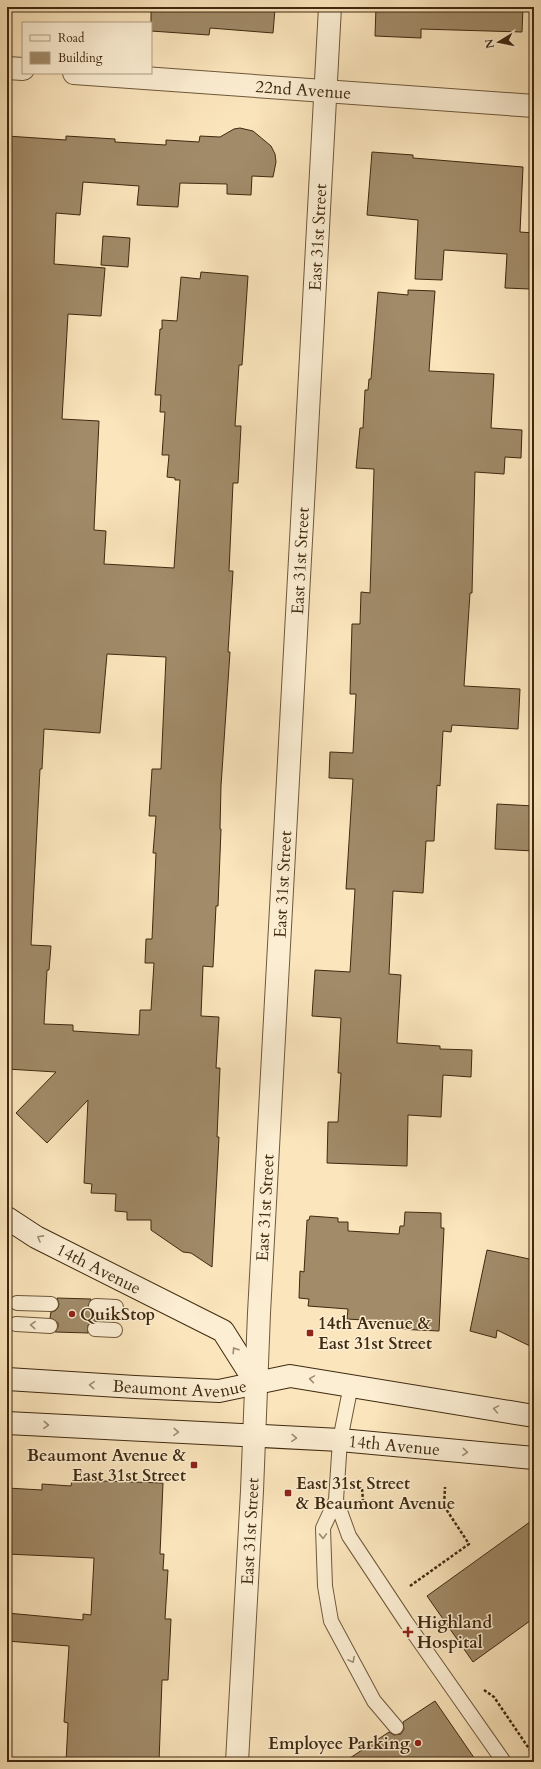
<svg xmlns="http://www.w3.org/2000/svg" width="541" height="1769" font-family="Cardo,serif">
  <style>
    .building { fill: #a18b69; stroke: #3f290f; fill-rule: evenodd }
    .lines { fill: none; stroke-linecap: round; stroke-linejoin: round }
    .lane-casing { stroke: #6e583a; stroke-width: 16 }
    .street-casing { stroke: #6e583a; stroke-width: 24 }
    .secondary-casing { stroke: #3f290f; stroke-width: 24 }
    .path { stroke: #3f290f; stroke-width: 2.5; stroke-dasharray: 3 2; stroke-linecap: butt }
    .lane { stroke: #fceed3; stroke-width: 14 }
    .street { stroke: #fceed3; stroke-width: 22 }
    .secondary { stroke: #fceed3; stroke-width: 22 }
    .oneway { stroke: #9e8c71 }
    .poi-dot { fill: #8f2418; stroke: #fceed3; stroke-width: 1.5 }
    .labels { text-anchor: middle; stroke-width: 3; stroke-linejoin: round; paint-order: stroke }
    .street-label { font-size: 17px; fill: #3f290f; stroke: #fceed3 }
    .poi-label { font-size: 17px; font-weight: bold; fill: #3f290f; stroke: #fceed3; text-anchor: start }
  </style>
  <rect width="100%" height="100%" fill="#fbe5bc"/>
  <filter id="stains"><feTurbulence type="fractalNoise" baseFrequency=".005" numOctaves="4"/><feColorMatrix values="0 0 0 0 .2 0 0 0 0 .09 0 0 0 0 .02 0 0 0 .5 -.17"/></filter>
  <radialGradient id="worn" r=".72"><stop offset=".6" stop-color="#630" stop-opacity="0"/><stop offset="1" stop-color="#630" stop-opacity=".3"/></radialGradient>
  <path class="building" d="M151,7H269V9H275L273,33L210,28L209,35L151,31Z
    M376,7H523L522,32L421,29V38L375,36Z
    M240,128L253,131L271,146L275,154L276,162L273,177L252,176L251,195L227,194V184L180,183L178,207L137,205L139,186L83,182L80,215L56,213L54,264L105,268L101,316L68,314L62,419L99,421L94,530L106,531L104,564L174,568L180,480H175V478L167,477L169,455H162L165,412H160L161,395H155L160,329H162V320L177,321L181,277L200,279L201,272L248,276L242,365H239L235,426H241L238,483H233L229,571H233L228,652H230L221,786L220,829H221L218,906H216L213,967L203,966L201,1016L219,1017L216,1068H220L217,1137H219L212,1267L191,1253L183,1252L151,1230V1220H127V1212L115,1211L116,1194L91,1193L92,1184L84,1183L88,1100L47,1143L16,1113L56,1072L7,1069V136L66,140V136L115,139V142L166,145V140L199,142L200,136L220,137L234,129ZM107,654L166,657L161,769H152L149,816H156L153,853H156L152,939H146L145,963H154L151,1010H140L139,1035L73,1031V1025L44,1024L47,970H49L51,946L31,945L40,769H42L44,729L100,733Z
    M372,152L413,155V158L523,167L520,232L534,233V269H531L530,289L505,288L507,254L444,250L442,280L415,279L418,220L367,215Z
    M103,236L130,238L128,267L101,265Z
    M408,290L435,291L429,371L494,374L491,428L522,430L521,458L505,457L504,474L475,472L472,593H470L464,686L520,689L518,729L452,725L451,732L443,731L440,786L437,785L434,841H426L423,893L393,891L389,974L401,975L397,1043L440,1046V1049L472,1050L471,1077L443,1075L441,1117L408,1115L407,1166L327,1163L328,1122H338L341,1073H338L341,1018L312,1016L315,970L350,972L355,889H346L353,779L329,778L330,752L353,753L356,694H350L352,624H360L361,592L370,593L374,469L356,468L360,428H363L365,390H368L369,379H371L378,292L408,295Z
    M497,804L534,806V851L495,849Z
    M405,1212L441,1213V1228H444L439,1331L396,1329V1322L347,1319L348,1309L308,1306L309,1299L299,1298L300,1271L304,1272L307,1220H309L310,1216L338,1218V1222H348V1231L399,1234L400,1226H404Z
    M487,1250L534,1260V1348L497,1330L496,1338L470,1331Z
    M57,1298L91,1299L88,1306L91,1313L96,1314L95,1321L88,1325V1333L55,1332L58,1327V1323L50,1318L51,1312L55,1311L58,1308L59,1304Z
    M72,1480L163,1483L160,1554H164L163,1570H168L165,1619H171L168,1680H162L159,1762H66L68,1723L64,1722L69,1646L7,1641V1613L83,1620V1614L91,1615L94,1558L7,1554V1488L42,1490V1484L71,1486Z
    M534,1519V1618L473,1662L427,1596Z
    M435,1701L477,1762H344L389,1732L394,1735L401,1734L404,1729L403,1722Z"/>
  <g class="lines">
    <defs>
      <path id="lane" d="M17,1303L51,1304
        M96,1306L116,1307
        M16,1324L50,1326
        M95,1329L115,1330
        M351,1385L340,1440L336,1500L323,1528L325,1586L331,1621L374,1701L396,1727
        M336,1500L349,1536L406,1622L504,1762"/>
      <g id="street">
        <path d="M7,68L23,69"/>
        <path id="s1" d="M74,73L534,106"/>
        <path id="s2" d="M237,1762L252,1491L259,1313L330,7"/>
      </g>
      <g id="secondary">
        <path id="s3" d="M7,1218L36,1237L223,1331L256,1383"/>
        <path id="s4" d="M7,1379L135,1387L219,1391L290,1376L534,1416"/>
        <path id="s5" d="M7,1423L340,1440L534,1458"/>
      </g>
    </defs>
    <use href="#lane" class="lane-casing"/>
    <use href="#street" class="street-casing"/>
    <use href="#secondary" class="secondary-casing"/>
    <path class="path" d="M362,1489L363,1500
      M410,1586L469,1544L444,1506L445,1487
      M484,1690L494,1697L534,1756"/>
    <use href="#lane" class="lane"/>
    <use href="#street" class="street"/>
    <use href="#secondary" class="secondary"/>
  </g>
  <defs><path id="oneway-chevron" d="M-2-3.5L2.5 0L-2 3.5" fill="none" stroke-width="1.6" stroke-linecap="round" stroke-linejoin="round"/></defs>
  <g class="oneway">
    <use href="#oneway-chevron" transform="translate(40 1238) rotate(-151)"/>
    <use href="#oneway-chevron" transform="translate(33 1325) rotate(-177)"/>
    <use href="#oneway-chevron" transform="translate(235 1350) rotate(-123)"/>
    <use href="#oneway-chevron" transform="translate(312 1379) rotate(-171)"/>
    <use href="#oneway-chevron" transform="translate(92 1385) rotate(-176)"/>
    <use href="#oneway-chevron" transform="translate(496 1409) rotate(-170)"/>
    <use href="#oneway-chevron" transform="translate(46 1425) rotate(3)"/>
    <use href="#oneway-chevron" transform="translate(176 1432) rotate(3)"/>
    <use href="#oneway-chevron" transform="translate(294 1438) rotate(3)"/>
    <use href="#oneway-chevron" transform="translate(465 1452) rotate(5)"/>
    <use href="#oneway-chevron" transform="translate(323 1536) rotate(88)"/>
    <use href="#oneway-chevron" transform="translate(352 1660) rotate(62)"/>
  </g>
  <g class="poi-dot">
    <circle cx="72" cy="1314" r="4"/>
    <rect x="306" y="1329" width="8" height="8" rx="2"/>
    <rect x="190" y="1461" width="8" height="8" rx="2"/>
    <rect x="284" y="1489" width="8" height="8" rx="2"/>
    <path d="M406 1626h4v4h4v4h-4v4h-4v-4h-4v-4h4z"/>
    <circle cx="418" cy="1743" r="4"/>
  </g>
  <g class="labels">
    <g class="street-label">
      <text dy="6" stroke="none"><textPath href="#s1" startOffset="230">22nd Avenue</textPath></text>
      <text dy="6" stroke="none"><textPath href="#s2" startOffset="1527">East 31st Street</textPath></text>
      <text dy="6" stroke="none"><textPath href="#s2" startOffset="1203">East 31st Street</textPath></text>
      <text dy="6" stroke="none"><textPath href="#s2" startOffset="879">East 31st Street</textPath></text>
      <text dy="6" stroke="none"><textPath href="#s2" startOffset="555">East 31st Street</textPath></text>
      <text dy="6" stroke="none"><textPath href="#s3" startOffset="105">14th Avenue</textPath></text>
      <text dy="6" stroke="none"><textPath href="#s4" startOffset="173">Beaumont Avenue</textPath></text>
      <text dy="6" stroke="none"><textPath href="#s5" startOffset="388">14th Avenue</textPath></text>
      <text dy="6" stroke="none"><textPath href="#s2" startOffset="231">East 31st Street</textPath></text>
    </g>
    <g class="poi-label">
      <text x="80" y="1320">QuikStop</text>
      <text x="318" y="1329">14th Avenue &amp;<tspan x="318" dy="20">East 31st Street</tspan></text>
      <text x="186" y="1461" text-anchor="end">Beaumont Avenue &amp;<tspan x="186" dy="20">East 31st Street</tspan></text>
      <text x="296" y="1489">East 31st Street<tspan x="296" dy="20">&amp; Beaumont Avenue</tspan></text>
      <text x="417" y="1628">Highland<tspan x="417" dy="20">Hospital</tspan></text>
      <text x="410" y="1749" text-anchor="end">Employee Parking</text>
    </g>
  </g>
  <rect width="541" height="1769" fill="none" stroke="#fbe5bc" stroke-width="24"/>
  <rect x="8" y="8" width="525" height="1753" fill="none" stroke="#3f290f" stroke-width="2"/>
  <rect x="12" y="12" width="517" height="1745" fill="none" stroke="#3f290f"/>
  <rect x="22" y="22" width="130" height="52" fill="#fceed3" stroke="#b09f85"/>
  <rect x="30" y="35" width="20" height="6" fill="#fceed3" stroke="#b09f85"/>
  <text x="58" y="42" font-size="12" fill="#3f290f">Road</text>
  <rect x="30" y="52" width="20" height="12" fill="#a18b69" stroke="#b09f85"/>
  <text x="58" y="62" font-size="12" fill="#3f290f">Building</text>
  <g transform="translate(499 42) rotate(260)" stroke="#fceed3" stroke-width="3" paint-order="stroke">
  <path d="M0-3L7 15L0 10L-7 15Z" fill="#3f290f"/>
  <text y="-6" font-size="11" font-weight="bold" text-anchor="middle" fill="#3f290f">N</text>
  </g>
  <rect width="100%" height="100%" filter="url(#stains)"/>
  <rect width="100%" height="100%" fill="url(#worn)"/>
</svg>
